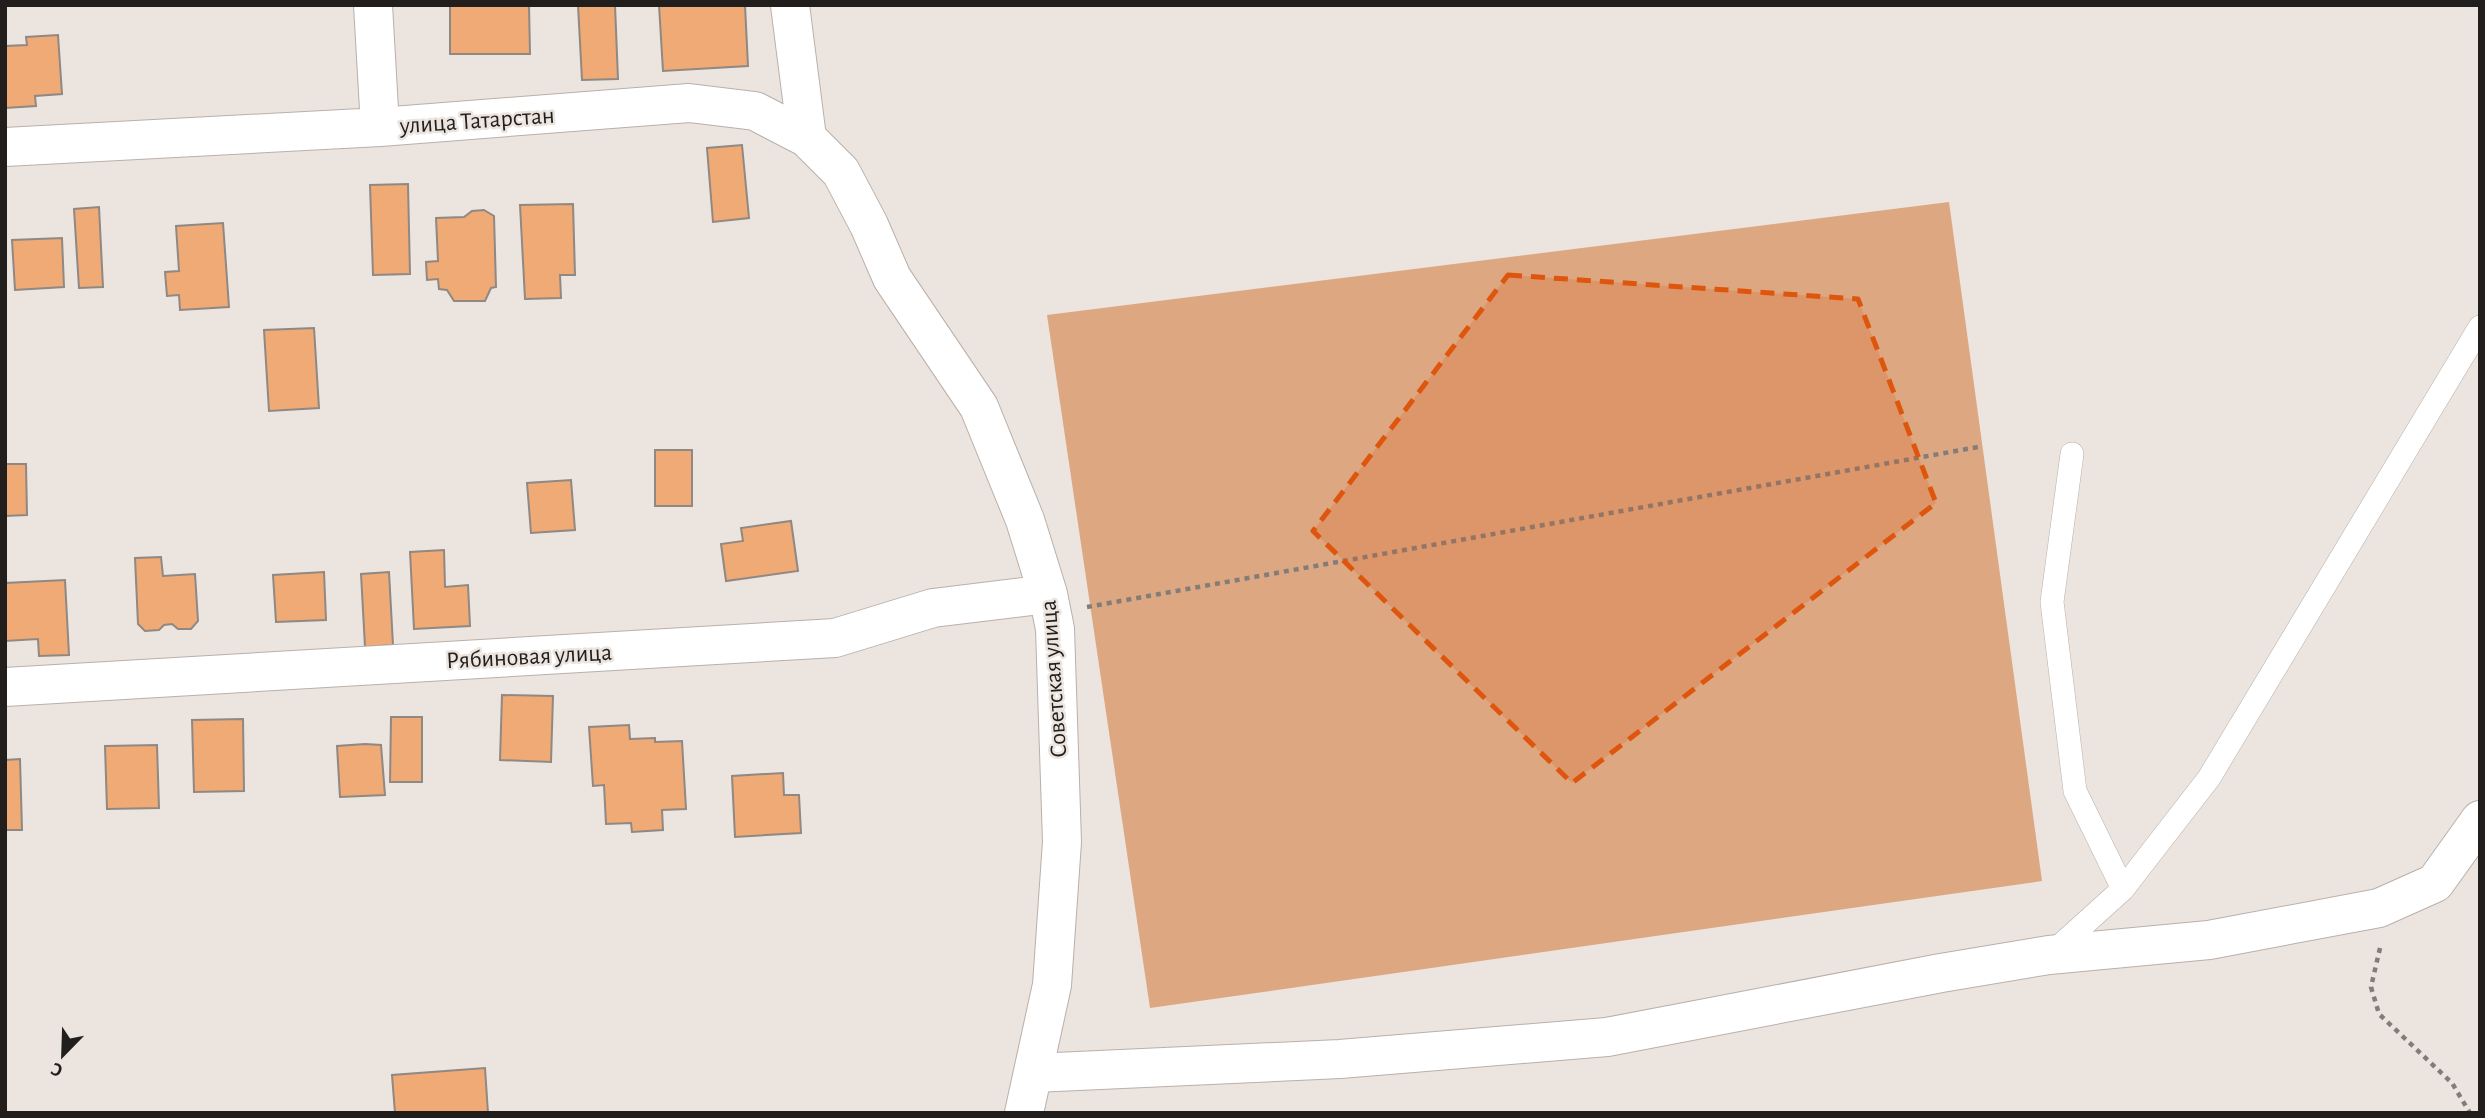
<svg xmlns="http://www.w3.org/2000/svg" width="2485" height="1118" font-family="'Alegreya Sans',sans-serif">
  <style>
    .green { fill: #dca781 }
    .building { fill: #f0aa75; stroke: #908883; stroke-width: 2 }
    .lines { fill: none; stroke-linecap: round; stroke-linejoin: round }
    .service-casing { stroke: #b9b0ab; stroke-width: 24 }
    .minor-casing { stroke: #b9b0ab; stroke-width: 40 }
    .path { stroke: #837d7a; stroke-width: 4.5; stroke-dasharray: 5 5; stroke-linecap: butt }
    .service { stroke: #fff; stroke-width: 23 }
    .minor { stroke: #fff; stroke-width: 38 }
    .marked { fill: #de560d; fill-opacity: 0.2; stroke: #de560d; stroke-width: 5; stroke-dasharray: 14 9; stroke-linejoin: round }
    .labels { text-anchor: middle; stroke-width: 5; stroke-linejoin: round; paint-order: stroke }
    .street-label { font-size: 24px; fill: #211e1c; stroke: #ece4de }
  </style>
  <rect width="100%" height="100%" fill="#ece4de"/>
  <path class="green" d="M1949,202L2042,881L1150,1008L1047,315Z"/>
  <path class="building" d="M450,5H529L530,54H450Z
    M578,5H615L618,79L582,80Z
    M659,5H745L748,66L663,71Z
    M58,35L62,94L35,96L36,106L5,108V46L27,45L26,37Z
    M742,145L749,218L713,222L707,148Z
    M408,184L410,274L373,275L370,185Z
    M573,204L575,275H560L561,298L525,299L520,205Z
    M99,207L103,287L79,288L74,209Z
    M484,210L494,216L496,287L491,288L485,301H454L447,290L439,289L438,279L427,280L426,262L438,261L436,218L464,217L472,211Z
    M223,223L229,307L180,310L179,295L167,296L165,272L179,271L176,226Z
    M62,238L64,287L15,290L12,240Z
    M314,328L319,408L269,411L264,330Z
    M655,450H692V506H655Z
    M5,464H26L27,515L5,516Z
    M571,480L575,530L531,533L527,483Z
    M791,521L798,571L726,581L721,544L743,541L741,528Z
    M444,550L445,587L468,585L470,626L414,629L410,552Z
    M161,557L163,576L195,574L198,621L191,629H178L172,624L164,625L159,630L145,631L138,624L135,558Z
    M324,572L326,620L276,622L273,575Z
    M389,572L393,645L365,647L361,574Z
    M65,580L69,655L39,656L38,639L5,641V583Z
    M502,695L553,696L551,762L500,760Z
    M391,717H422V782H390Z
    M243,719L244,791L194,792L192,720Z
    M629,725L630,739L655,738V742L682,741L686,809L662,810L663,830L632,832L631,823L606,824L604,785L593,786L589,727Z
    M365,744L381,745L385,795L340,797L337,746Z
    M157,745L159,808L107,809L105,746Z
    M20,759L22,830H5V760Z
    M783,773L784,795H799L801,833L735,837L732,776Z
    M485,1068L488,1113H395L392,1075Z"/>
  <g class="lines">
    <defs>
      <path id="service" d="M2072,454L2052,602L2075,791L2123,889
        M2051,954L2123,889L2209,778L2480,327"/>
      <path id="minor" d="M373,5L380,127
        M807,138L841,172L869,225L892,278L979,407L1025,520L1048,594L1055,629L1062,842L1052,985L1024,1113
        M5,147L380,127L689,103L755,111L807,138L790,5
        M5,687L835,638L933,608L1048,594
        M1034,1073L1340,1059L1607,1037L1941,973L2049,955L2209,940L2379,908L2435,883L2480,820"/>
    </defs>
    <use href="#service" class="service-casing"/>
    <use href="#minor" class="minor-casing"/>
    <path class="path" d="M1087,607L1978,447
      M2380,948L2371,987L2379,1014L2452,1083L2470,1113"/>
    <use href="#service" class="service"/>
    <use href="#minor" class="minor"/>
  </g>
  <path class="marked" d="M1508,275L1858,299L1936,503L1572,783L1313,531Z"/>
  <g class="labels">
    <g class="street-label">
      <text transform="translate(477 120) rotate(-4)" y="8">улица Татарстан</text>
      <text transform="translate(529 656) rotate(-3)" y="8">Рябиновая улица</text>
      <text transform="translate(1053 679) rotate(-94)" y="8">Советская улица</text>
    </g>
  </g>
  <rect width="2485" height="1118" fill="none" stroke="#211e1c" stroke-width="14"/>
  <g transform="translate(63 1055) rotate(203)" stroke="#ece4de" stroke-width="5" paint-order="stroke">
  <path d="M0-5L12 26L0 18L-12 26Z" fill="#211e1c"/>
  <text y="-10" font-size="19" font-weight="bold" text-anchor="middle" fill="#211e1c">С</text>
  </g>
</svg>
